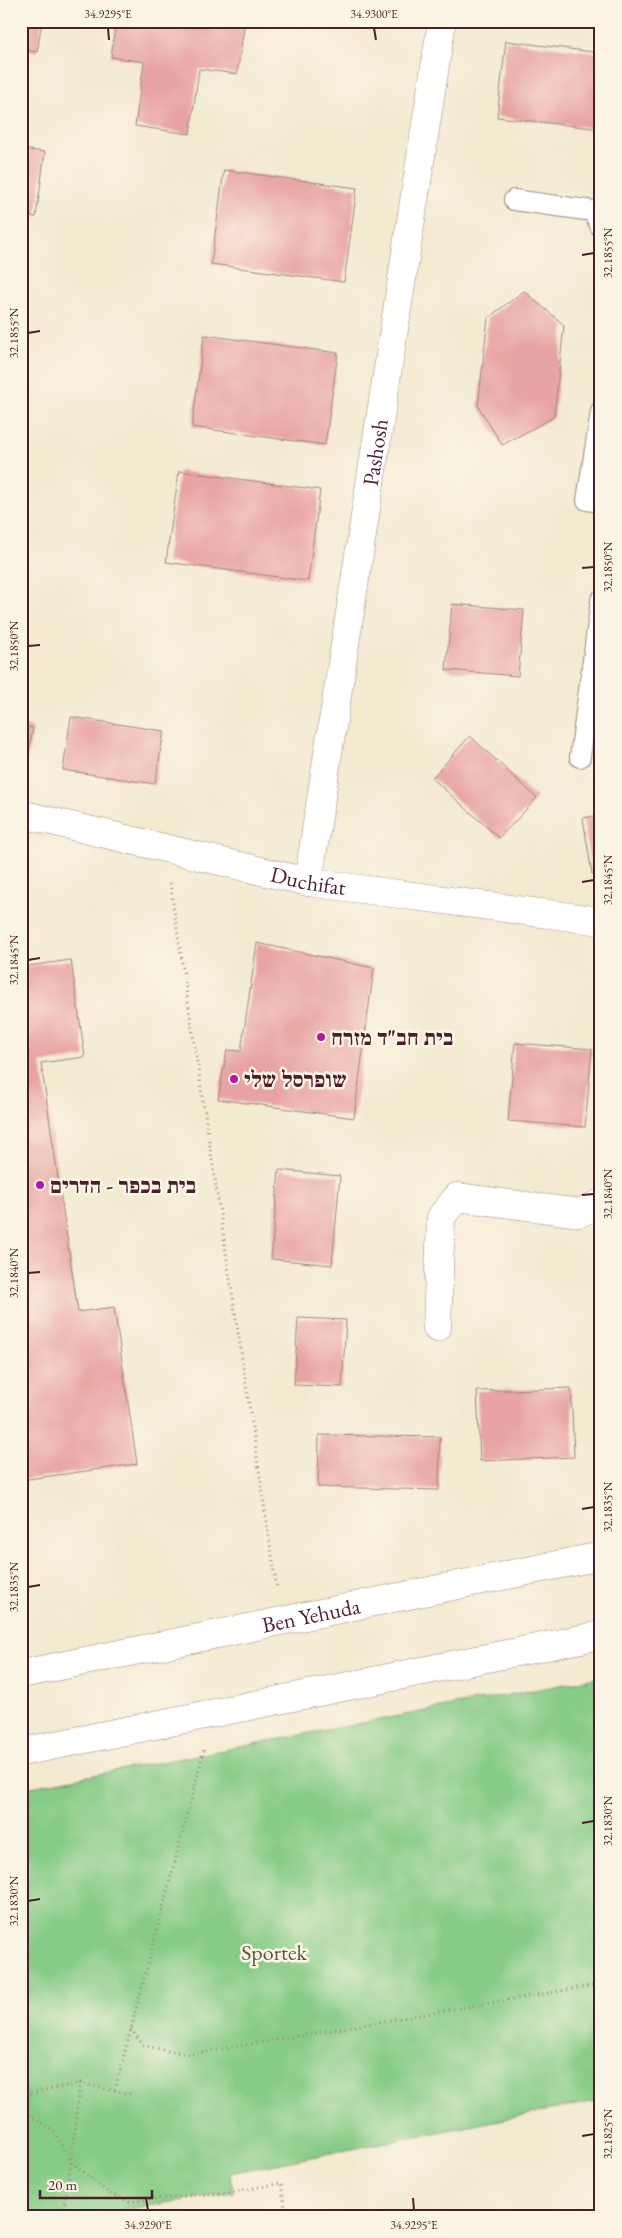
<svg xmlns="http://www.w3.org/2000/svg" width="622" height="2238" font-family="'EB Garamond','Frank Ruhl Libre',serif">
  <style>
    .green { fill: #87cc86; stroke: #687658 }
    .building { fill: #e8a4a2 }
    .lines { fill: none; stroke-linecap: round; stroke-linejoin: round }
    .service-casing { stroke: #9e847e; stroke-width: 22 }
    .pedestrian-casing { stroke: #9e847e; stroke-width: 29 }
    .minor-casing { stroke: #9e847e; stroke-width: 29 }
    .tertiary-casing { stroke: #9e847e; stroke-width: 29 }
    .path { stroke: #9e847e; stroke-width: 3; stroke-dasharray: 1 4; stroke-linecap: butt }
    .service { stroke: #fff; stroke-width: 20 }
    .pedestrian { stroke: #fff; stroke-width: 28 }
    .minor { stroke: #fff; stroke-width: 28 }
    .tertiary { stroke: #fff; stroke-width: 28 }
    .ticks { fill: none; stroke: #4a1f2b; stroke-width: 2 }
    .poi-dot { fill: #b5179e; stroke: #fcf5e5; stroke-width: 2 }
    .labels { text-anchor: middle; stroke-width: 5; stroke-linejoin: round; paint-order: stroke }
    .street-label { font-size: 22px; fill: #4a1f2b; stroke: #fcf5e5 }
    .poi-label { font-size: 22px; font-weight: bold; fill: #4a1f2b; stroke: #fcf5e5; text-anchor: start }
    .park-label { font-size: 22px; fill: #5c5346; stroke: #fcf5e5 }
    .neatline { fill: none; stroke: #4a1f2b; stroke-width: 2 }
    .ticks-label { font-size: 12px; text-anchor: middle; fill: #4a1f2b }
  </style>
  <rect width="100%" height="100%" fill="#fcf5e5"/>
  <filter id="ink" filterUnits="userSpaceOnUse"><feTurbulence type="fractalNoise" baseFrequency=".02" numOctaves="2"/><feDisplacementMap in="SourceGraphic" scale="10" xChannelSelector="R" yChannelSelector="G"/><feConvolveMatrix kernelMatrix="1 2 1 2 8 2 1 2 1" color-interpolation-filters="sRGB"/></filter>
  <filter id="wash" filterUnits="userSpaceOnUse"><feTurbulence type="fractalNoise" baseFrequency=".0096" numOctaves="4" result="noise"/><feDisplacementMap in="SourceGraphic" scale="20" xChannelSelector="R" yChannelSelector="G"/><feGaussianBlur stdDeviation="1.12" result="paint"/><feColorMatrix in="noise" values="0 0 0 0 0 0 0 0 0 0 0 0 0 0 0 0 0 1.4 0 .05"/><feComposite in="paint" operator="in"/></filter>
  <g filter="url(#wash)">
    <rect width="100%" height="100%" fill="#f3ead0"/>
    <path class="green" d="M601,1677V2100L230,2173L233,2192L80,2217H21V1789Z"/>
    <g id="blocks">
      <path class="building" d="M21,21H42L37,52L21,49Z
        M116,21H245L237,74L199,69L190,134L135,126L144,62L111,57Z
        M506,41L601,53V129L497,117Z
        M21,149L45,152L36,217L21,215Z
        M224,170L357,188L344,282L211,264Z
        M524,291L564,325L554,417L502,445L478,406L488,318Z
        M204,335L338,353L325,445L192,427Z
        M179,471L320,490L308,581L166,562Z
        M452,604L524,610L518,676L446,670Z
        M71,717L164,731L155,784L63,770Z
        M21,725L33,728L23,780L21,779Z
        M470,736L537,798L499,838L432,778Z
        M601,815V872L592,874L583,818Z
        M257,943L374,968L354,1118L218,1099L227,1050L241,1051Z
        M71,960L85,1057L41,1063L78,1312L114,1307L137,1464L21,1480V967Z
        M515,1043L592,1049L585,1127L508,1121Z
        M279,1170L340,1176L332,1265L271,1259Z
        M298,1318L346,1320L342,1387L294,1385Z
        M571,1388L574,1457L480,1461L477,1391Z
        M319,1435L440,1437L439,1490L318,1487Z"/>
    </g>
  </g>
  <g filter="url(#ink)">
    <use href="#blocks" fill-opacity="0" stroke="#9e847e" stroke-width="1"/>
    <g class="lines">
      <defs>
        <path id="service" d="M514,200L593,211L601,227
          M601,411L587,500L601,502
          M580,757L601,600"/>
        <g id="pedestrian">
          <path id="s1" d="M308,882L442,21"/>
        </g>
        <g id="minor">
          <path id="s2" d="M21,814L308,882L601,921"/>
          <path d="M437,1328L441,1217L457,1197L580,1213L601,1203"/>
        </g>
        <g id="tertiary">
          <path id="s3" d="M21,1674L601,1556"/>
          <path d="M21,1752L601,1635"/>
        </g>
      </defs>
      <use href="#service" class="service-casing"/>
      <use href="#pedestrian" class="pedestrian-casing"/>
      <use href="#minor" class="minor-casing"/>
      <use href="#tertiary" class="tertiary-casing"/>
      <path class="path" d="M170,883L277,1589
        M131,2029L143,2045L168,2051L192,2054L601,1984
        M80,2083L131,2094
        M115,2090L204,1750
        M21,2095L80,2083L71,2162L63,2212
        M21,2110L53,2130L71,2162L110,2194L129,2201L233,2192L281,2183L286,2217"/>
      <use href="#service" class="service"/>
      <use href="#pedestrian" class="pedestrian"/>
      <use href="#minor" class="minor"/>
      <use href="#tertiary" class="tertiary"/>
    </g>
  </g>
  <path class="ticks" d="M108,28L109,40M374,28L376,40M582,255L594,253M28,333L40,331M582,568L594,567M28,646L40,645M582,882L594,880M28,960L40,958M582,1195L594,1194M28,1273L40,1272M582,1509L594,1507M28,1587L40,1585M582,1823L594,1821M28,1901L40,1899M582,2136L594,2134M146,2198L148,2210M413,2198L414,2210"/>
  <g class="poi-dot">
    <circle cx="321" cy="1037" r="5"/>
    <circle cx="234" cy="1079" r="5"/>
    <circle cx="40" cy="1185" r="5"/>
  </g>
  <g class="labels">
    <g class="street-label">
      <text dy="8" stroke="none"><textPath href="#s1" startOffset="435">Pashosh</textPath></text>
      <text dy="8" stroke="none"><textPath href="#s2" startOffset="295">Duchifat</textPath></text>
      <text dy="8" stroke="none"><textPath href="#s3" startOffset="296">Ben Yehuda</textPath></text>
    </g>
    <g class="poi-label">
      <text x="331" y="1045">בית חב"ד מזרח</text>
      <text x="244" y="1087">שופרסל שלי</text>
      <text x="50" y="1193">בית בכפר - הדרים</text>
    </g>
    <g class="park-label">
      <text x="274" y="1960">Sportek</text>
    </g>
  </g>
  <rect width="622" height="2238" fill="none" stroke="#fcf5e5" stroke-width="55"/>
  <path d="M40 2190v8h112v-8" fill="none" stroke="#4a1f2b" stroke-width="2.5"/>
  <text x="48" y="2190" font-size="15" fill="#4a1f2b" stroke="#fcf5e5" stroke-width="4" paint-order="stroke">20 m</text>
  <rect x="28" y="28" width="566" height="2182" class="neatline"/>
  <g class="ticks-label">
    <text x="108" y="18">34.9295°E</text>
    <text x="374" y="18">34.9300°E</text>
    <text transform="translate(608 253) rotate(-90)" y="4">32.1855°N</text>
    <text transform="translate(14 333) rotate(-90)" y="4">32.1855°N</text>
    <text transform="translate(608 567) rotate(-90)" y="4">32.1850°N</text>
    <text transform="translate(14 646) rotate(-90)" y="4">32.1850°N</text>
    <text transform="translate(608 880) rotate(-90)" y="4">32.1845°N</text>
    <text transform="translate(14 960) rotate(-90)" y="4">32.1845°N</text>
    <text transform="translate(608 1194) rotate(-90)" y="4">32.1840°N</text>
    <text transform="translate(14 1273) rotate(-90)" y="4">32.1840°N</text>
    <text transform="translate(608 1507) rotate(-90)" y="4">32.1835°N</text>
    <text transform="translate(14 1587) rotate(-90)" y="4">32.1835°N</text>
    <text transform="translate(608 1821) rotate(-90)" y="4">32.1830°N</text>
    <text transform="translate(14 1901) rotate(-90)" y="4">32.1830°N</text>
    <text transform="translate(608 2134) rotate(-90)" y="4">32.1825°N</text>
    <text x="148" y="2229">34.9290°E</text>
    <text x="414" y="2229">34.9295°E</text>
  </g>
</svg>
